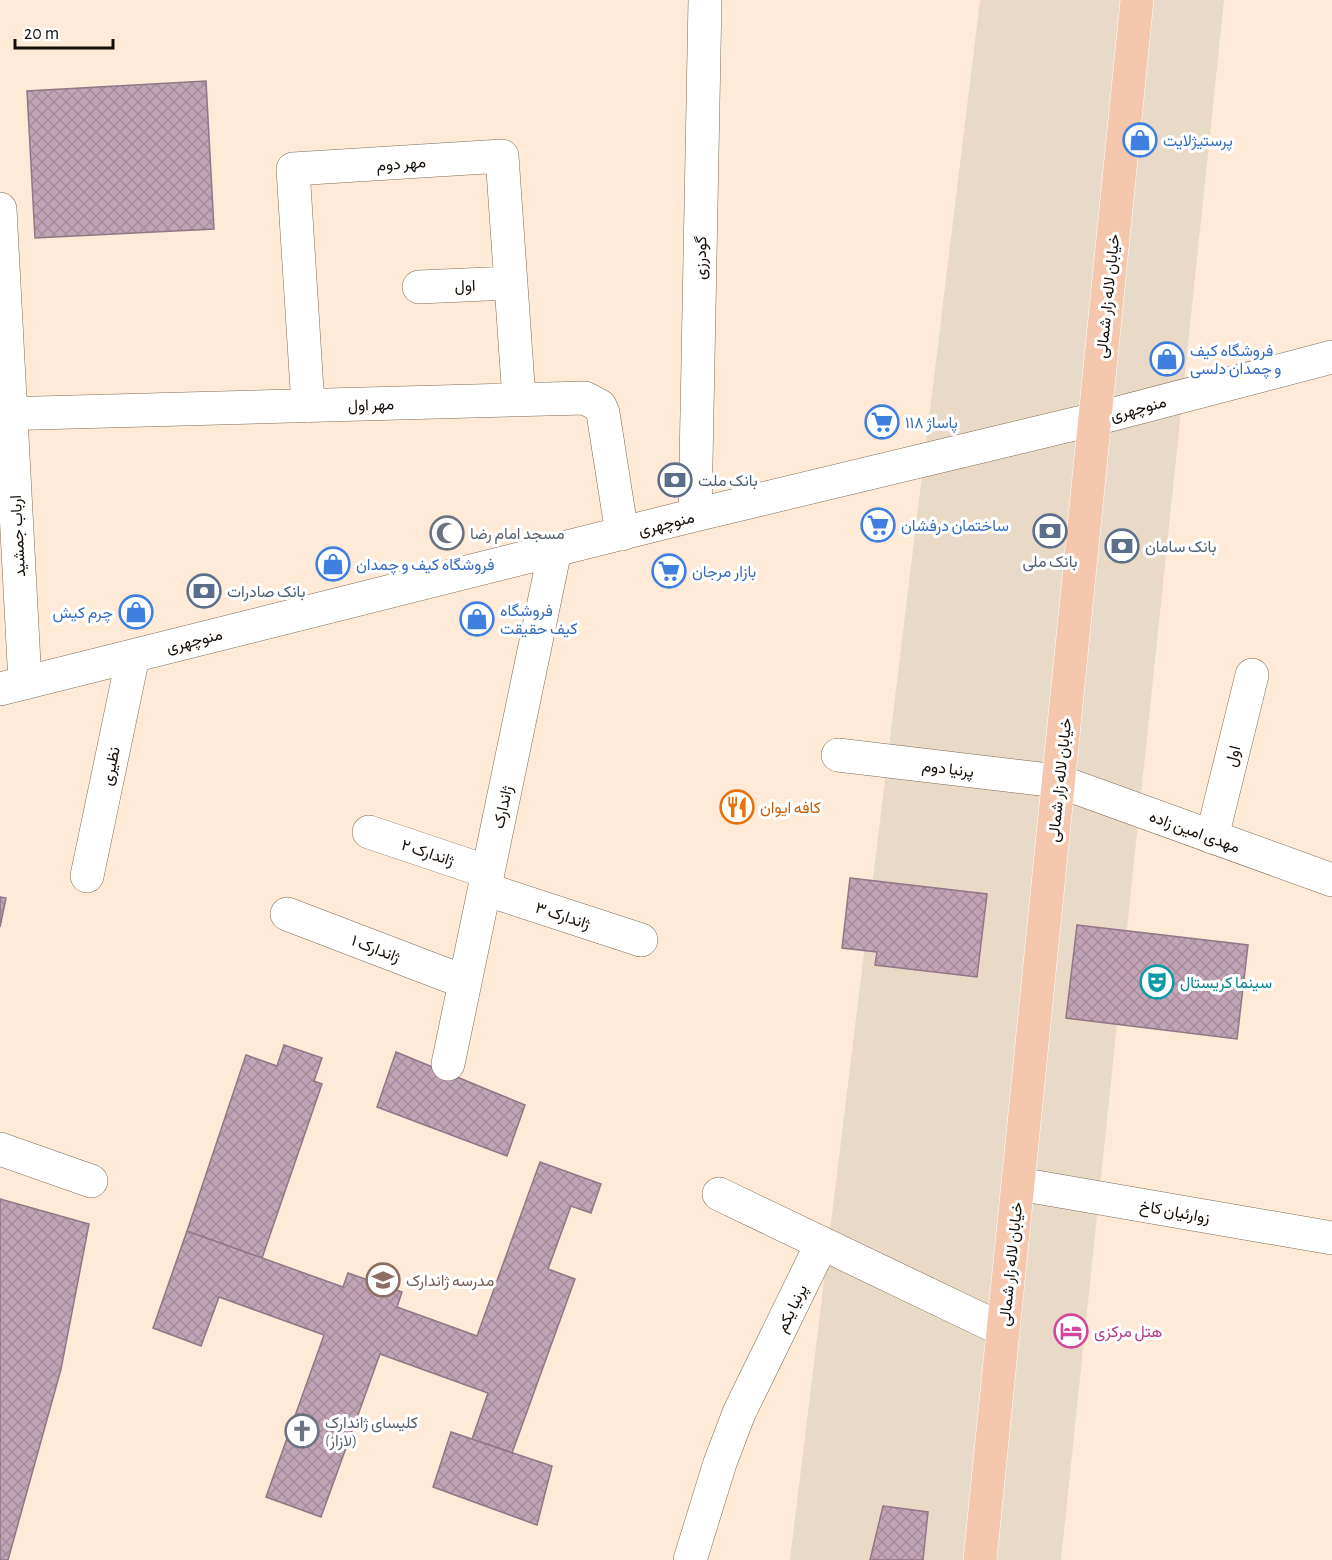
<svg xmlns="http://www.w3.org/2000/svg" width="1332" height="1560" font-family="'Alegreya Sans',Vazirmatn,sans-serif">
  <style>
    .commercial { fill: #e8dac7 }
    .building { fill: url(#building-cross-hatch); stroke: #927587; stroke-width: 1.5 }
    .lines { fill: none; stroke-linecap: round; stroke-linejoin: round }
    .minor-casing { stroke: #7f6a53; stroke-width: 34 }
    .major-casing { stroke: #fff; stroke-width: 34 }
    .minor { stroke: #fff; stroke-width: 33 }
    .major { stroke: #f5c8ad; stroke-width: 33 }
    .labels { text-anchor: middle; stroke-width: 6; stroke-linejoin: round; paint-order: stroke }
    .shop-label { font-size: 16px; fill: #366cbe; stroke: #fff; text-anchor: start }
    .street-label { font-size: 16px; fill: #160e06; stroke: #fff }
    .service-label { font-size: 16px; fill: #4e5e75; stroke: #fff; text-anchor: start }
    .worship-label { font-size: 16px; fill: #5b616d; stroke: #fff; text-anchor: start }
    .food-label { font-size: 16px; fill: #c56008; stroke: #fff; text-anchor: start }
    .culture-label { font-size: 16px; fill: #0d838f; stroke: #fff; text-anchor: start }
    .education-label { font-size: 16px; fill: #785e54; stroke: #fff; text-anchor: start }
    .hotel-label { font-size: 16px; fill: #b23c85; stroke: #fff; text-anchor: start }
  </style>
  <defs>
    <pattern id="building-cross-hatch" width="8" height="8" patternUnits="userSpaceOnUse" patternTransform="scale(1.5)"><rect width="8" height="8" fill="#c2a4b6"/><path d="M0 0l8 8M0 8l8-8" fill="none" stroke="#a68c9b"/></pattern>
  </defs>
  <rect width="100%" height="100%" fill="#feead6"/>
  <path class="commercial" d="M980,0H1224L1061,1560H790Z"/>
  <path class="building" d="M206,81L214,229L35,238L27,91Z
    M850,878L987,894L977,977L875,965L877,952L842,948Z
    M0,897L6,898L0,927Z
    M1077,925L1248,945L1237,1039L1066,1018Z
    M284,1045L322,1058L314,1081L322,1084L262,1258L187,1231L246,1055L277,1066Z
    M396,1052L525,1105L507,1156L377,1107Z
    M540,1162L601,1184L591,1213L571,1206L548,1269L575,1279L512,1453L472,1439L488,1393L380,1354L321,1517L266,1497L324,1335L219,1297L201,1346L153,1328L187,1231L343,1287L348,1273L402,1292L397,1307L477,1336Z
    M0,1199L89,1224L61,1369L8,1560H0Z
    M451,1432L552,1466L537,1525L433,1487Z
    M883,1506L928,1512L923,1560H870Z"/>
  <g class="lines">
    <defs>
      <path id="minor" d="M0,209L25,683
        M419,287L511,283
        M308,406L293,169L502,156L519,399
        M0,414L585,398L600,406L603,413L622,534
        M695,515L705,0
        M0,689L695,515L1095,419L1332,357
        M838,755L1058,781L1332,880
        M369,832L488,872
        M1212,837L1252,675
        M87,876L133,656
        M485,889L641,940
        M287,914L465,982
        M448,1064L555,550
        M0,1149L91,1181
        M1019,1184L1332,1238
        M719,1194L1003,1330
        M690,1560L720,1463L739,1413L822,1243"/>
      <path id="major" d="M980,1560L1137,0"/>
    </defs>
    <use href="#minor" class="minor-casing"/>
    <use href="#major" class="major-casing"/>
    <use href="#minor" class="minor"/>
    <use href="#major" class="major"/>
  </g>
  <defs>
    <symbol id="shop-ring" viewBox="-11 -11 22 22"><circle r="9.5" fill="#fff" stroke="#3f7fe0" stroke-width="1.5"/><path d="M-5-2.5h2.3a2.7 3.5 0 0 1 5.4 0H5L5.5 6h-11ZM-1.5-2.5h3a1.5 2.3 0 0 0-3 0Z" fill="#3f7fe0"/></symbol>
    <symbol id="supermarket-ring" viewBox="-11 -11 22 22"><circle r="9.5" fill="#fff" stroke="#3f7fe0" stroke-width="1.5"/><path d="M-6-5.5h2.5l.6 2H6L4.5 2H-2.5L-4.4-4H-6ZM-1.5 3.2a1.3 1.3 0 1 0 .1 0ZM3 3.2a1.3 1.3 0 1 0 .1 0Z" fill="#3f7fe0"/></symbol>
    <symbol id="bank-ring" viewBox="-11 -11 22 22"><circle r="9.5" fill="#fff" stroke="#5c6f8a" stroke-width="1.5"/><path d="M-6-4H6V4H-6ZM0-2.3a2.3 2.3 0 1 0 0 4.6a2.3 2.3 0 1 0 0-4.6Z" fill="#5c6f8a"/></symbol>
    <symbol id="mosque-ring" viewBox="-11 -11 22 22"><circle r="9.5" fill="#fff" stroke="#6b7280" stroke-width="1.5"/><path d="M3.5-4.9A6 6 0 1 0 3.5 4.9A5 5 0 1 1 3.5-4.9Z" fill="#6b7280"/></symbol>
    <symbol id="restaurant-ring" viewBox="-11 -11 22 22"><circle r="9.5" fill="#fff" stroke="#e8710a" stroke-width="1.5"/><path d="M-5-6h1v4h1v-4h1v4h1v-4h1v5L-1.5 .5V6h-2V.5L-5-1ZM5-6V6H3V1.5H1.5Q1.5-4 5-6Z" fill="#e8710a"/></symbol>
    <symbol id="theatre-ring" viewBox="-11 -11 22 22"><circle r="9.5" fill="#fff" stroke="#0f9aa8" stroke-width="1.5"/><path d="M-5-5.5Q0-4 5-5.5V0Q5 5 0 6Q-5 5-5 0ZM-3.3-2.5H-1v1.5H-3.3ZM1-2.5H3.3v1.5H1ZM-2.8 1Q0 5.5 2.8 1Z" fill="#0f9aa8"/></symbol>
    <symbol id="school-ring" viewBox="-11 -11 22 22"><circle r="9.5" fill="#fff" stroke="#8d6e63" stroke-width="1.5"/><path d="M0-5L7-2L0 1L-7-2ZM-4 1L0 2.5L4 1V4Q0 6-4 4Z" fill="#8d6e63"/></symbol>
    <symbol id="hotel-ring" viewBox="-11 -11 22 22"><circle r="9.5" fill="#fff" stroke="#d1479c" stroke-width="1.5"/><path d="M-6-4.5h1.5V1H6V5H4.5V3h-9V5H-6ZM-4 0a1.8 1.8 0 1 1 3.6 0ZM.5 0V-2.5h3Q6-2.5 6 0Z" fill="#d1479c"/></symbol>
    <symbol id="church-ring" viewBox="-11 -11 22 22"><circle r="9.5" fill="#fff" stroke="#6b7280" stroke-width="1.5"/><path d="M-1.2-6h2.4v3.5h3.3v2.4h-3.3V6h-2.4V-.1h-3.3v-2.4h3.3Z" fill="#6b7280"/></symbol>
  </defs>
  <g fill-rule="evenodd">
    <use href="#shop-ring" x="1121" y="121" width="38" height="38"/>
    <use href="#shop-ring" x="1148" y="340" width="38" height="38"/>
    <use href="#supermarket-ring" x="863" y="403" width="38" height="38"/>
    <use href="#bank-ring" x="656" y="461" width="38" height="38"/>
    <use href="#supermarket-ring" x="859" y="506" width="38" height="38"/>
    <use href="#bank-ring" x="1031" y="512" width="38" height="38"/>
    <use href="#mosque-ring" x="428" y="514" width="38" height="38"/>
    <use href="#bank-ring" x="1103" y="527" width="38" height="38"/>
    <use href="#shop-ring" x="314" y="545" width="38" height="38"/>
    <use href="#supermarket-ring" x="650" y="552" width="38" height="38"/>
    <use href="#bank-ring" x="185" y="572" width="38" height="38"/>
    <use href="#shop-ring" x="117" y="593" width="38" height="38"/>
    <use href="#shop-ring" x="458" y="600" width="38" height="38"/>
    <use href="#restaurant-ring" x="718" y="788" width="38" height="38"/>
    <use href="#theatre-ring" x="1138" y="963" width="38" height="38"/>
    <use href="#school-ring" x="364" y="1261" width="38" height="38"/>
    <use href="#hotel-ring" x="1052" y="1312" width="38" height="38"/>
    <use href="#church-ring" x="283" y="1412" width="38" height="38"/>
  </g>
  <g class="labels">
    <g class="shop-label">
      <text x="1163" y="146">پرستیژلایت</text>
      <text x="1190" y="356">فروشگاه کیف<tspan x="1190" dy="18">و چمدان دلسی</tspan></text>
      <text x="905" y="428">پاساژ ۱۱۸</text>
      <text x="901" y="531">ساختمان درفشان</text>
      <text x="356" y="570">فروشگاه کیف و چمدان</text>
      <text x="692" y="577">بازار مرجان</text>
      <text x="500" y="616">فروشگاه<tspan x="500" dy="18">کیف حقیقت</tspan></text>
      <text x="113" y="618" text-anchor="end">چرم کیش</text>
    </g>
    <g class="street-label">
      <text transform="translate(401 163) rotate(-4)" y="6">مهر دوم</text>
      <text transform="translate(700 258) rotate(-89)" y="6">گودرزی</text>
      <text transform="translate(465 285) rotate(-2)" y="6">اول</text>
      <text transform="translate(1107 296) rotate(-84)" y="6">خیابان لاله زار شمالی</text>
      <text transform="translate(371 404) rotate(-2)" y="6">مهر اول</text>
      <text transform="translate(1138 408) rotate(-15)" y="6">منوچهری</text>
      <text transform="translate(666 523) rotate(-14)" y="6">منوچهری</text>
      <text transform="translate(17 536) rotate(-93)" y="6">ارباب جمشید</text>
      <text transform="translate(194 640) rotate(-14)" y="6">منوچهری</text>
      <text transform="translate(1232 756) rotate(-76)" y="6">اول</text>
      <text transform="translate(110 766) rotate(-78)" y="6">نظیری</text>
      <text transform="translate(948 768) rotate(7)" y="6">پرنیا دوم</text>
      <text transform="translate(1059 780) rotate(-84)" y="6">خیابان لاله زار شمالی</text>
      <text transform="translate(502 807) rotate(-78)" y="6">ژاندارک</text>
      <text transform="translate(1195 831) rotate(20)" y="6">مهدی امین زاده</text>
      <text transform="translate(428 852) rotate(18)" y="6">ژاندارک ۲</text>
      <text transform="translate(563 915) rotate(18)" y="6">ژاندارک ۳</text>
      <text transform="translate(376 948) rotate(21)" y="6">ژاندارک ۱</text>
      <text transform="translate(1175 1211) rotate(10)" y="6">زوارئیان کاخ</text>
      <text transform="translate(1010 1264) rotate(-84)" y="6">خیابان لاله زار شمالی</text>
      <text transform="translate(791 1308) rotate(-64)" y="6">پرنیا یکم</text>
    </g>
    <g class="service-label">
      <text x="698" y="486">بانک ملت</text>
      <text x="1145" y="552">بانک سامان</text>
      <text x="1050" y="567" text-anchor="middle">بانک ملی</text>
      <text x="227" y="597">بانک صادرات</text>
    </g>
    <g class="worship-label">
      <text x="470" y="539">مسجد امام رضا</text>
      <text x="325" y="1428">کلیسای ژاندارک<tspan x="325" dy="18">(لازار)</tspan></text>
    </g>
    <g class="food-label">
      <text x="760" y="813">کافه ایوان</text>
    </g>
    <g class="culture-label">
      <text x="1180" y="988">سینما کریستال</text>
    </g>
    <g class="education-label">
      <text x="406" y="1286">مدرسه ژاندارک</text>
    </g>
    <g class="hotel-label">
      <text x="1094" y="1337">هتل مرکزی</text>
    </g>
  </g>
  <path d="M15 39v9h98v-9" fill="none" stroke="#160e06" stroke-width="3"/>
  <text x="24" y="39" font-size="18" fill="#160e06" stroke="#ffffff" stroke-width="4.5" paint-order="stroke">20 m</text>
</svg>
